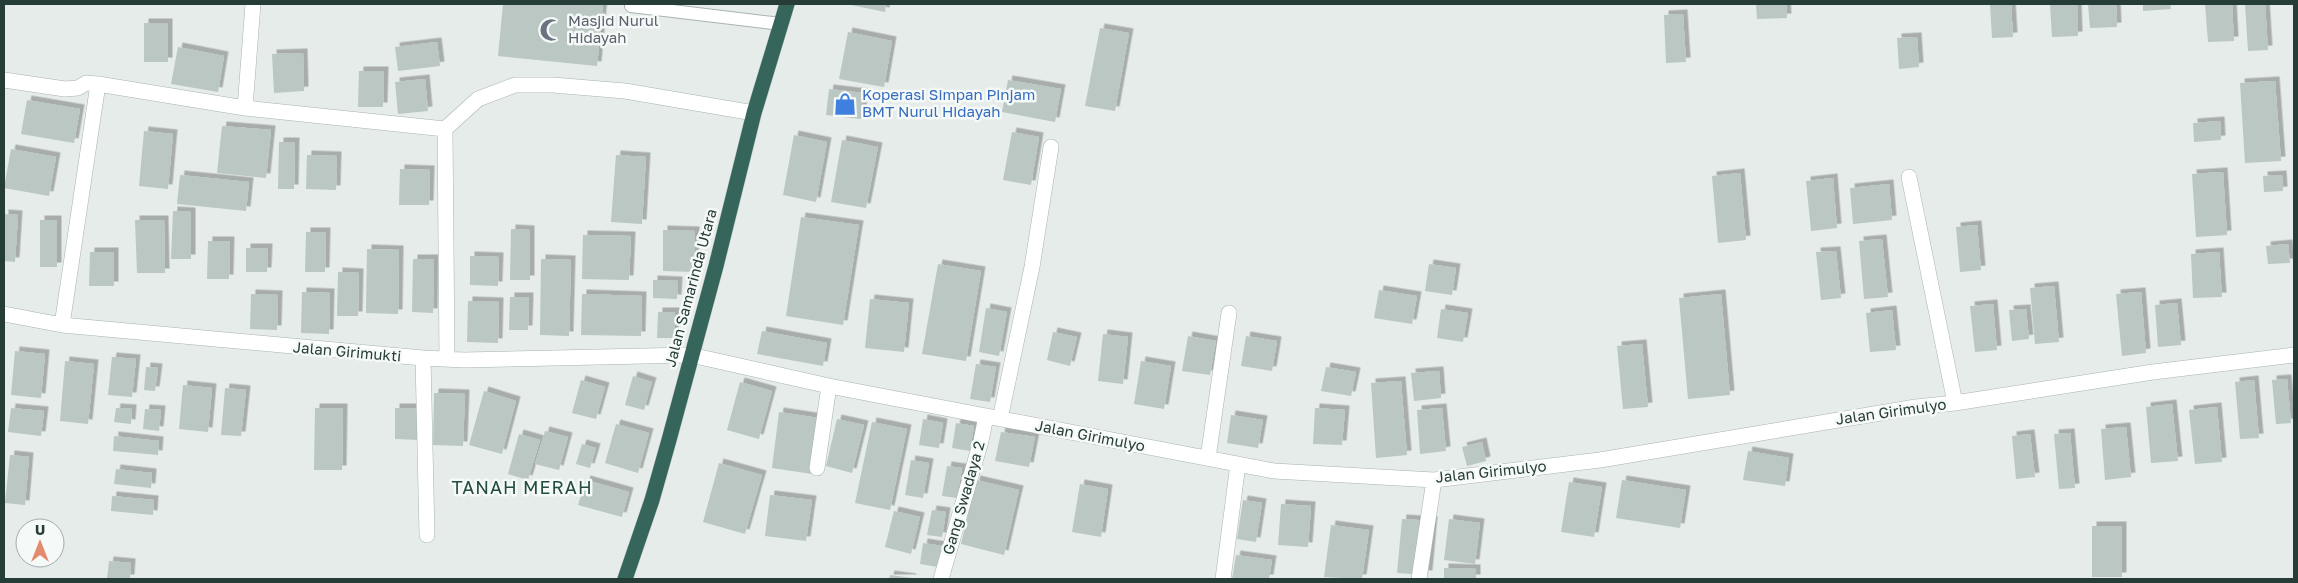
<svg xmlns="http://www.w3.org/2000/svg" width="2298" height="583" font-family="'Golos Text',sans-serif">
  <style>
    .building { fill: #bac7c2; filter: url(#shadow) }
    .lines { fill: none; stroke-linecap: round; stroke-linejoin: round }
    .lane-casing { stroke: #a8b4b0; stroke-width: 14 }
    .street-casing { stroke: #a8b4b0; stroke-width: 16 }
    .highway-casing { stroke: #c2c8c7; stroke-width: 16 }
    .lane { stroke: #fff; stroke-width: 12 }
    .street { stroke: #fff; stroke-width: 15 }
    .highway { stroke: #35655b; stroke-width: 15 }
    .labels { text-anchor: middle; stroke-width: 5; stroke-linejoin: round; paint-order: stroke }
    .worship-label { font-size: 15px; fill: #5b616d; stroke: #f5f9f7; text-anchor: start }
    .shop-label { font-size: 15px; fill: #366cbe; stroke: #f5f9f7; text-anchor: start }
    .street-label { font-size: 15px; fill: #263c36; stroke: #f5f9f7 }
    .quarter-label { font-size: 18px; letter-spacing: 1px; fill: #244c42; stroke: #f5f9f7 }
  </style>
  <defs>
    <filter id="shadow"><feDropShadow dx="4.5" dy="-4.5" stdDeviation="0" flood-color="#0004"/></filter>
  </defs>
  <rect width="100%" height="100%" fill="#e5ece9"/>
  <path class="building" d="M503,4H603L597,66L498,56Z
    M846,4H886L885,12Z
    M1756,4H1786L1787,18L1757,19Z
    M1990,4H2011L2013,37L1992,38Z
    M2050,4H2077L2078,36L2052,37Z
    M2088,4H2116L2117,27L2090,28Z
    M2143,4H2170L2171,9L2143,11Z
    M2205,4H2232L2234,41L2208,42Z
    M2245,4H2265L2268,50L2248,51Z
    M1683,14L1686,62L1666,63L1664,15Z
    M144,23H168V62H144Z
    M1100,28L1129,33L1115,111L1085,106Z
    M848,32L892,41L884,87L839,79Z
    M1917,37L1919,67L1899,69L1897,38Z
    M437,42L440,66L398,71L395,47Z
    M178,47L224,56L218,92L171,84Z
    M303,53L304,91L274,93L272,54Z
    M359,71H384L383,107H358Z
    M425,79L428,111L398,114L395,82Z
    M1008,80L1061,89L1055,122L1002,112Z
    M2275,81L2281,161L2245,163L2240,83Z
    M829,89L864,93L861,119L826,115Z
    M27,100L80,109L74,143L21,134Z
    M2220,121L2221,140L2194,142L2193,123Z
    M222,126L271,130L266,178L217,173Z
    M144,131L173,134L168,189L139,186Z
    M1012,132L1039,137L1031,185L1003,180Z
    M794,135L827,142L816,202L783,195Z
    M842,140L878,147L866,208L831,202Z
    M279,142H295L294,189H278Z
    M11,149L56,157L49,196L4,188Z
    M307,155L337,156L336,190L306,189Z
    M616,155L646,157L642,224L611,222Z
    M400,169L430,170L429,205H399Z
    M2223,172L2227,235L2196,237L2192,174Z
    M1740,173L1746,240L1718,243L1712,176Z
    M180,175L249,182L246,211L177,204Z
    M2282,175L2283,191L2264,192L2263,176Z
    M1833,178L1837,228L1811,231L1806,181Z
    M1889,184L1892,220L1853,224L1850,188Z
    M173,211L191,212V259H171Z
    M4,214L18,215L15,262L4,261Z
    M801,217L859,225L843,325L786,316Z
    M40,220H57V267H40Z
    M135,220H164L165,273H137Z
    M1977,225L1981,270L1960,272L1956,227Z
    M511,229L530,230V280H510Z
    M663,230L695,231L694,272L663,271Z
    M306,232H326L325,272H305Z
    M583,235L631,236L629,280L582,279Z
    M1882,239L1888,297L1864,299L1859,241Z
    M208,241H230L229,279H207Z
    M2288,244L2290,263L2268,264L2266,246Z
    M246,248H268L267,272H246Z
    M367,249L399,250L398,314L366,313Z
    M1836,251L1841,298L1821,300L1816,252Z
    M90,252H114V286H89Z
    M2219,252L2222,297L2193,298L2191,254Z
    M470,256L499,257L498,286L470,285Z
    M413,259H434L433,313L412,312Z
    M541,259L571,260L569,336L540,335Z
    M938,264L981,271L966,361L922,354Z
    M1429,264L1456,268L1452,295L1425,291Z
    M338,272L359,273L358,316H337Z
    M653,280L678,281L677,299L653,298Z
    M2054,286L2059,342L2035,344L2030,288Z
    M1379,290L1417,296L1412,324L1374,318Z
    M302,292L330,293L329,334L301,333Z
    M2141,292L2146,353L2122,356L2116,294Z
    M251,294L278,295L277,330L250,329Z
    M582,294L642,296L641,336L581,335Z
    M1721,294L1730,395L1688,399L1679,298Z
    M510,297H529L528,330H509Z
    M870,299L909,303L904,352L865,348Z
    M468,301L499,302L498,343L467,342Z
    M2177,303L2181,345L2158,347L2155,305Z
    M1993,304L1997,350L1975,352L1970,306Z
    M986,308L1007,312L999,356L979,352Z
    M1441,309L1468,313L1463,342L1437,338Z
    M2026,309L2029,339L2012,341L2009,310Z
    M1892,310L1896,350L1870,352L1866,313Z
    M658,312H675L674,338H657Z
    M762,331L827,343L823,366L757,354Z
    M1053,332L1077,337L1070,366L1047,360Z
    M1103,334L1128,337L1123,384L1098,381Z
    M1188,336L1216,341L1210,375L1182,371Z
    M1246,336L1277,341L1272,371L1241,366Z
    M1642,344L1648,407L1623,409L1617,346Z
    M15,351L45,354L41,398L11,395Z
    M112,357L136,359L132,397L108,395Z
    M65,361L94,364L88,424L60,421Z
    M1141,361L1171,366L1164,409L1134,404Z
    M976,364L996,367L990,402L970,399Z
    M146,367L158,368L155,391L144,390Z
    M1326,367L1356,372L1351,396L1321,391Z
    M1439,371L1441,398L1414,401L1411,373Z
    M633,376L652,382L644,410L625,405Z
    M2287,379L2291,423L2276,424L2272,380Z
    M581,380L605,387L596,419L572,413Z
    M2254,380L2259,438L2240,439L2235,382Z
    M1401,381L1407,455L1376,458L1371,383Z
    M740,382L772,391L759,439L727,430Z
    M183,385L212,388L208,432L179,429Z
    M225,388L246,390L241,436L221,435Z
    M484,391L516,401L502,454L469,445Z
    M434,393L465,394L463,446L433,445Z
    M2172,404L2178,461L2151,463L2146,407Z
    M2217,407L2222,462L2195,464L2189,410Z
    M11,408L44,411L41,436L8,432Z
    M116,408L132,409L131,424L114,422Z
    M315,408H343L342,470H314Z
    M395,408H420L419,440L395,439Z
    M1315,408L1345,410L1342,445L1313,444Z
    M1442,408L1446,451L1420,454L1417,410Z
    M145,409L161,410L159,431L143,429Z
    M779,412L819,418L812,474L772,468Z
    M1231,415L1263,420L1258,448L1227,443Z
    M837,419L864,425L852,473L826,466Z
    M923,419L943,423L939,448L919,445Z
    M872,422L907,429L890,510L855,503Z
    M956,423L974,426L970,451L952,448Z
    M616,424L649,433L638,473L605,463Z
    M2126,427L2131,477L2105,480L2101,429Z
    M545,431L568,437L559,470L535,464Z
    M1001,432L1035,437L1029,467L995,461Z
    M2070,433L2075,488L2059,489L2054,434Z
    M519,434L540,440L528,480L508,474Z
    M2030,434L2035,477L2016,479L2012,436Z
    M114,436L159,441L158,455L113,451Z
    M1482,442L1486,461L1467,466L1462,447Z
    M582,444L596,448L590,468L576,464Z
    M1748,451L1789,458L1785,486L1743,480Z
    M10,455L29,457L25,505L5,503Z
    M911,460L929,463L923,498L905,495Z
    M719,463L762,475L745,534L703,522Z
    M947,466L962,468L957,498L942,496Z
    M116,469L152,473L151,488L114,484Z
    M586,480L629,492L622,517L578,505Z
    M976,480L1019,490L1004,555L961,544Z
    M1622,480L1686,490L1680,528L1616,518Z
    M1569,482L1602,487L1594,537L1561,532Z
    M1080,484L1108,489L1101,537L1072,532Z
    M770,495L812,500L806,541L765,536Z
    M112,496L154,500L153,515L111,511Z
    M1243,500L1262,503L1256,542L1237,539Z
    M1281,504L1311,506L1308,547L1278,545Z
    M932,510L946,512L942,537L927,535Z
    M894,511L920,517L911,554L885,547Z
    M1402,519L1433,521L1428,575L1397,573Z
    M1449,519L1480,523L1475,564L1444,560Z
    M1331,525L1369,530L1362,579L1324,577Z
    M2092,526H2122V577H2092Z
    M923,543L942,546L938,567L920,564Z
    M1236,555L1272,560L1269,579H1232Z
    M109,561L131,563L130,579H107Z
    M1444,568L1476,569V579H1444Z
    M890,575L912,578V579H889Z"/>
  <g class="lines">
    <defs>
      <path id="lane" d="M631,6L781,24"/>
      <path id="street" d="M4,80L65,89L78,88L86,83L98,84
        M245,108L253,4
        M445,129L478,99L515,85H553L625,91L754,113
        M1909,177L1955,403
        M4,314L62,325L423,358L464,360L691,355L829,386L1274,471L1434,480L1600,460L1916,407L1955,403L2153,372L2294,355
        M62,325L98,84L245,108L445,129L447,359
        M423,358L427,535
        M1000,419L1032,267L1051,147
        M1208,458L1229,313
        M817,468L829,386
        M941,579L981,441L986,416
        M1223,579L1238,464
        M1419,579L1434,480"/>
      <path id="highway" d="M625,579L652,500L669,440L716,266L754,113L787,4"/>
    </defs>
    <use href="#lane" class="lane-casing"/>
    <use href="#street" class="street-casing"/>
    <use href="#highway" class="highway-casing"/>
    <use href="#lane" class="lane"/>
    <use href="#street" class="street"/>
    <use href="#highway" class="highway"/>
  </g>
  <defs>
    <symbol id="mosque-bare" viewBox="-9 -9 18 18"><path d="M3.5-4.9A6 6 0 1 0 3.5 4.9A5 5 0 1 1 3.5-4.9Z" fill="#6b7280" stroke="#f5f9f7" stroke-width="2.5" paint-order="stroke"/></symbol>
    <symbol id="shop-bare" viewBox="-9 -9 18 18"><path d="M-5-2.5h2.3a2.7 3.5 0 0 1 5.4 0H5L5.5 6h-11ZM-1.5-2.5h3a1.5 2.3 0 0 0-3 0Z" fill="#3f7fe0" stroke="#f5f9f7" stroke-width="2.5" paint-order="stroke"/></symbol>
  </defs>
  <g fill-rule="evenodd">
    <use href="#mosque-bare" x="535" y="14" width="32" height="32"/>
    <use href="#shop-bare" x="829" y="88" width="32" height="32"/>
  </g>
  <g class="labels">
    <g class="worship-label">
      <text x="568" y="26">Masjid Nurul<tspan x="568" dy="17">Hidayah</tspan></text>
    </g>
    <g class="shop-label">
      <text x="862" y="100">Koperasi Simpan Pinjam<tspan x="862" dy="17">BMT Nurul Hidayah</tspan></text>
    </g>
    <g class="street-label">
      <text transform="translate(691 288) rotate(-75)" y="5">Jalan Samarinda Utara</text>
      <text transform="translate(347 352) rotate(5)" y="5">Jalan Girimukti</text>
      <text transform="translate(1891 412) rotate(-8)" y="5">Jalan Girimulyo</text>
      <text transform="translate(1090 436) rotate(11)" y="5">Jalan Girimulyo</text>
      <text transform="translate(1491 472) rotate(-6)" y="5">Jalan Girimulyo</text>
      <text transform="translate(964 498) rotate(-74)" y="5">Gang Swadaya 2</text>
    </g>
    <g class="quarter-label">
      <text x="522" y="494">TANAH MERAH</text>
    </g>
  </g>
  <rect width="2298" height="583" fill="none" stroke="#263c36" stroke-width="10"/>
  <g transform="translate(40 543)"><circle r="24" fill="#f5f9f7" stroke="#a2adaa"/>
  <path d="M0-4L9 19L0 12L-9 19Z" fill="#e3896c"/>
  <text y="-8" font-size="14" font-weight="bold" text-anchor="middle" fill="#263c36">U</text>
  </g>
</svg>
